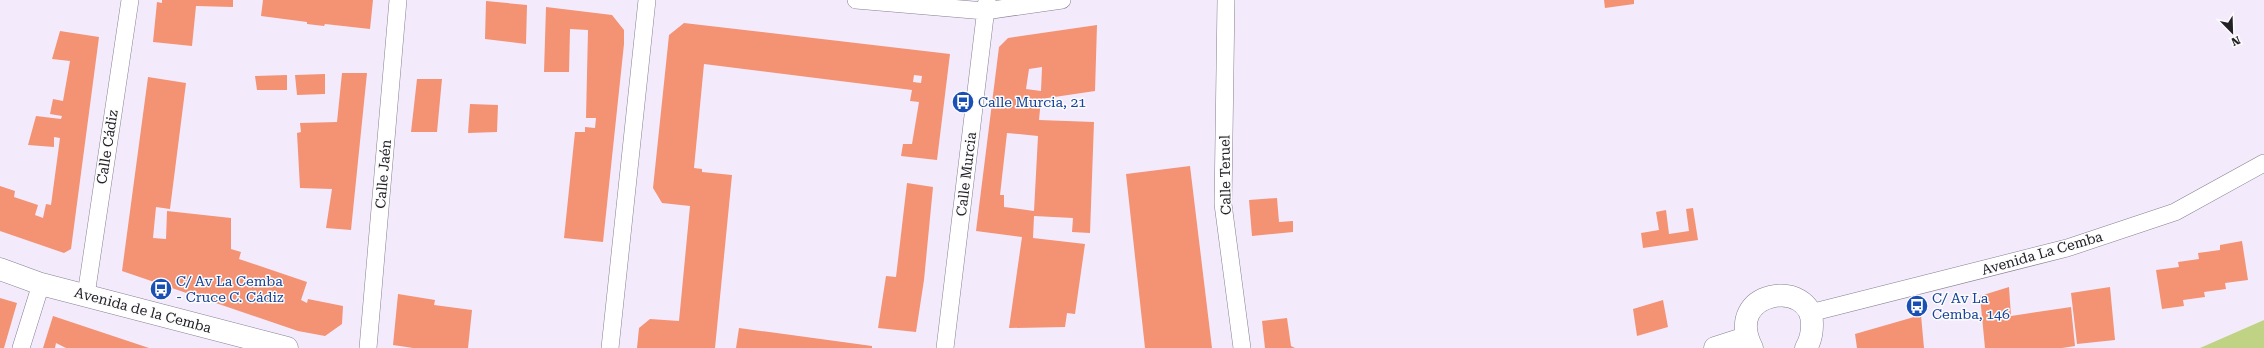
<svg xmlns="http://www.w3.org/2000/svg" width="2264" height="348" viewBox="0 0 2264 348" font-family="'Roboto Serif',serif">
  <style>
    .green { fill: #c0d284 }
    .building { fill: #f49274; fill-rule: evenodd }
    .lines { fill: none; stroke-linecap: round; stroke-linejoin: round }
    .street-casing { stroke: #877f91; stroke-width: 18 }
    .secondary-casing { stroke: #877f91; stroke-width: 23 }
    .street { stroke: #fff; stroke-width: 17 }
    .secondary { stroke: #fff; stroke-width: 22 }
    .labels { text-anchor: middle; stroke-width: 3; stroke-linejoin: round; paint-order: stroke }
    .transit-label { font-size: 14px; fill: #164399; stroke: #fcfcfc; text-anchor: start }
    .street-label { font-size: 14px; fill: #232027; stroke: #fcfcfc }
  </style>
  <rect width="100%" height="100%" fill="#f3ebfc"/>
  <path class="green" d="M 2264,320 L 2264,348 L 2200,348 Z"/>
  <path class="building" d="M 162,0 L 233,0 L 233,7 L 196,6 L 192,46 L 153,42 L 157,2 L 162,3 Z
    M 263,0 L 373,0 L 370,29 L 325,24 L 324,26 L 307,24 L 307,22 L 261,16 Z
    M 1604,0 L 1634,0 L 1634,4 L 1605,8 Z
    M 486,1 L 527,5 L 526,44 L 485,39 Z
    M 546,7 L 612,15 L 624,30 L 624,44 L 603,242 L 564,238 L 575,132 L 585,132 L 585,127 L 595,128 L 596,118 L 586,118 L 588,30 L 570,29 L 569,72 L 544,72 Z
    M 684,23 L 950,54 L 937,160 L 901,156 L 903,144 L 912,144 L 919,102 L 910,101 L 912,90 L 704,64 L 694,168 L 702,169 L 702,172 L 732,175 L 715,348 L 637,348 L 639,328 L 650,319 L 679,321 L 690,206 L 662,203 L 653,188 L 669,35 ZM 914,75 L 922,76 L 921,83 L 913,82 Z
    M 1097,25 L 1095,91 L 1041,99 L 1039,120 L 1094,122 L 1090,233 L 1072,232 L 1073,218 L 1034,216 L 1033,238 L 1085,244 L 1075,314 L 1067,313 L 1065,327 L 1009,328 L 1022,237 L 976,231 L 999,47 L 1008,38 ZM 1042,67 L 1041,91 L 1026,89 L 1029,69 ZM 1007,133 L 1038,136 L 1034,211 L 1004,207 L 1004,195 L 1000,195 Z
    M 60,31 L 99,37 L 71,249 L 64,253 L 0,231 L 0,186 L 15,191 L 14,197 L 38,205 L 35,215 L 43,218 L 46,204 L 51,205 L 60,138 L 54,137 L 54,147 L 28,145 L 36,116 L 61,119 L 62,116 L 50,114 L 53,99 L 63,101 L 70,61 L 52,59 Z
    M 342,73 L 367,73 L 351,230 L 326,228 L 332,189 L 300,188 L 297,133 L 301,132 L 300,123 L 337,122 Z
    M 325,74 L 325,94 L 297,95 L 295,75 Z
    M 287,75 L 287,90 L 257,90 L 255,76 Z
    M 148,77 L 186,83 L 170,209 L 156,207 L 153,238 L 166,239 L 167,211 L 231,218 L 231,249 L 241,252 L 239,259 L 307,282 L 301,300 L 307,303 L 308,299 L 343,306 L 342,324 L 325,336 L 298,331 L 122,271 Z
    M 417,79 L 442,79 L 437,132 L 411,132 Z
    M 470,104 L 498,105 L 497,132 L 468,133 Z
    M 1190,166 L 1212,348 L 1145,348 L 1126,174 Z
    M 907,183 L 933,187 L 924,280 L 916,332 L 878,328 L 886,276 L 896,277 Z
    M 1277,198 L 1279,222 L 1293,221 L 1293,232 L 1252,236 L 1249,200 Z
    M 1693,208 L 1698,240 L 1643,248 L 1641,233 L 1659,230 L 1656,212 L 1666,210 L 1669,234 L 1689,231 L 1686,209 Z
    M 2242,241 L 2248,280 L 2225,283 L 2226,289 L 2204,292 L 2205,297 L 2183,300 L 2184,306 L 2162,309 L 2156,270 L 2179,267 L 2178,262 L 2199,259 L 2198,253 L 2220,250 L 2220,245 Z
    M 2009,287 L 2011,316 L 2071,307 L 2075,346 L 2062,348 L 1985,348 L 1980,296 Z
    M 2110,287 L 2115,340 L 2077,344 L 2071,293 Z
    M 398,294 L 435,300 L 434,305 L 472,310 L 468,348 L 413,348 L 393,345 Z
    M 0,298 L 17,303 L 4,348 L 0,348 Z
    M 1663,300 L 1668,327 L 1637,336 L 1633,309 Z
    M 1921,315 L 1924,348 L 1857,348 L 1855,334 Z
    M 53,316 L 149,348 L 66,348 L 56,343 L 55,348 L 43,348 Z
    M 1287,318 L 1291,346 L 1295,348 L 1265,348 L 1262,321 Z
    M 739,328 L 872,346 L 872,348 L 736,348 Z"/>
  <g class="lines">
    <g class="street-casing">
      <path id="street" d="M 856,0 L 985,11 L 1062,0
        M 1226,0 L 1223,204 L 1242,348
        M 86,295 L 130,0
        M 1810,313 L 2067,248 L 2175,212 L 2264,163
        M 21,348 L 41,284
        M 368,348 L 398,0
        M 610,348 L 647,0
        M 945,348 L 987,0"/>
    </g>
    <g class="secondary-casing">
      <path id="secondary" d="M 0,269 L 41,284 L 287,348
        M 1715,348 L 1746,338
        M 1752,348 C 1722,290 1813,277 1812,325 C 1812,334 1811,340 1806,348"/>
    </g>
    <use href="#street" class="street"/>
    <use href="#secondary" class="secondary"/>
  </g>
  <defs>
    <g id="bus-disc" transform="scale(1.15)"><circle r="9.5" fill="#1a4fb4" stroke="#fcfcfc"/><path d="M-5-6H5V4H4V6H2V4H-2V6H-4V4H-5ZM-3.5-4V0h7V-4ZM-3.5 1.2v1.5H-2V1.2ZM2 1.2v1.5H3.5V1.2Z" fill="#fff"/></g>
  </defs>
  <g fill-rule="evenodd">
    <use href="#bus-disc" x="963" y="102"/>
    <use href="#bus-disc" x="161" y="289"/>
    <use href="#bus-disc" x="1917" y="306"/>
  </g>
  <g class="labels">
    <g class="transit-label">
      <text x="978" y="107">Calle Murcia, 21</text>
      <text x="176" y="286">C/ Av La Cemba<tspan x="176" dy="16">- Cruce C. Cádiz</tspan></text>
      <text x="1932" y="303">C/ Av La<tspan x="1932" dy="16">Cemba, 146</tspan></text>
    </g>
    <g class="street-label">
      <text transform="translate(107 147) rotate(-81)" y="5">Calle Cádiz</text>
      <text transform="translate(383 174) rotate(-85)" y="5">Calle Jaén</text>
      <text transform="translate(966 174) rotate(-83)" y="5">Calle Murcia</text>
      <text transform="translate(1225 175) rotate(-91)" y="5">Calle Teruel</text>
      <text transform="translate(2042 253) rotate(-16)" y="5">Avenida La Cemba</text>
      <text transform="translate(143 310) rotate(15)" y="5">Avenida de la Cemba</text>
    </g>
  </g>
  <g transform="translate(2232 32) rotate(157)" stroke="#fcfcfc" stroke-width="3" paint-order="stroke">
  <path d="M0-3L7 15L0 10L-7 15Z" fill="#232027"/>
  <text y="-6" font-size="11" font-weight="bold" text-anchor="middle" fill="#232027">N</text>
  </g>
</svg>
